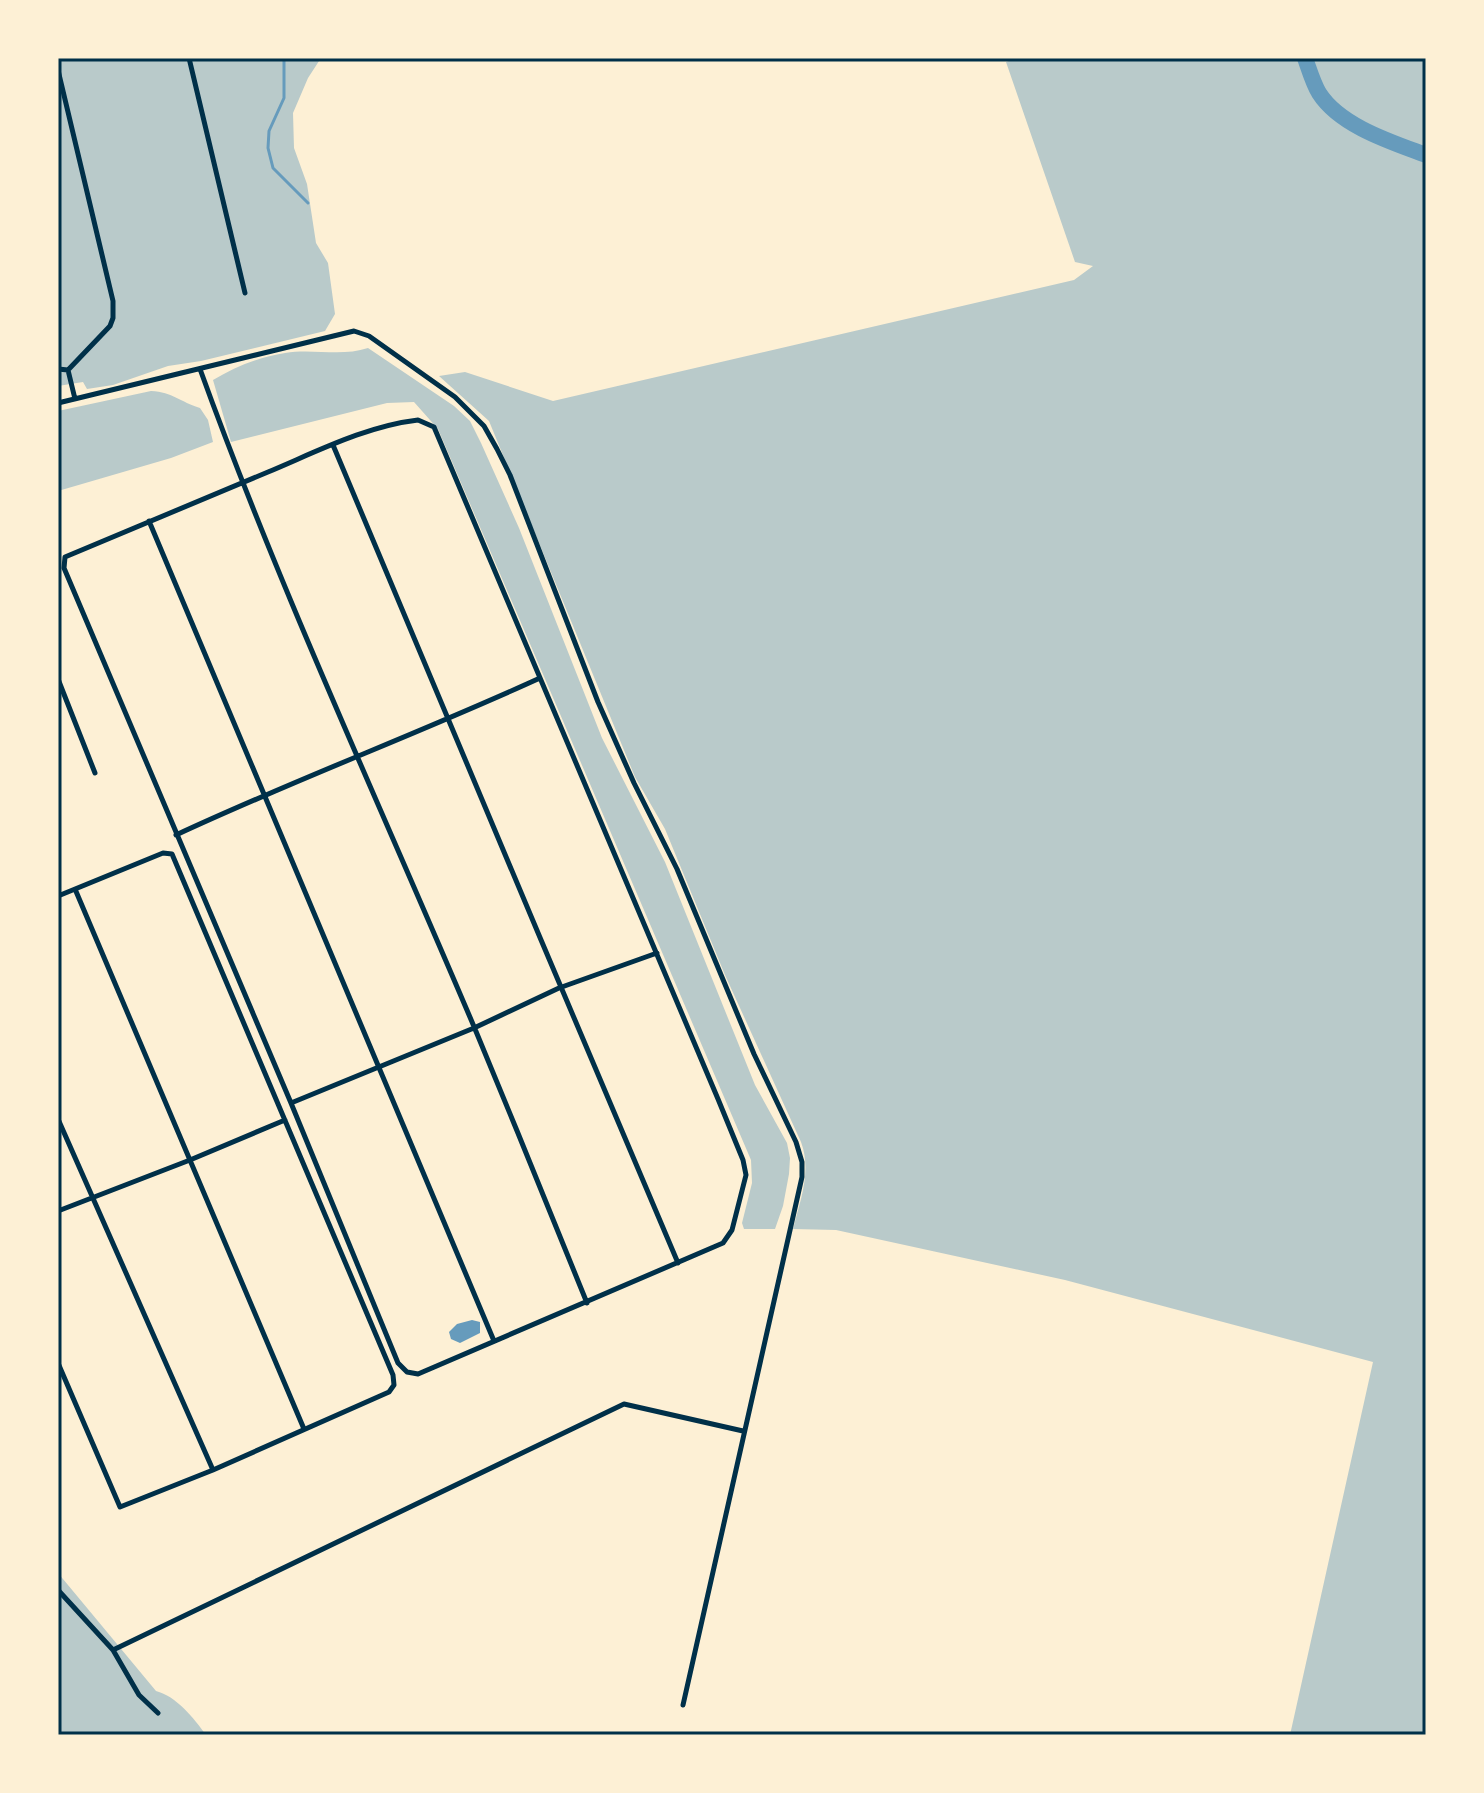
<svg xmlns="http://www.w3.org/2000/svg" width="1484" height="1793" viewBox="0 0 1484 1793" font-family="Rubik,sans-serif">
  <style>
    .green { fill: #b9caca }
    .water { fill: #669bbc }
    .lines { fill: none; stroke-linecap: round; stroke-linejoin: round }
    .stream { stroke: #669bbc; stroke-width: 3 }
    .river { stroke: #669bbc; stroke-width: 16 }
    .minor { stroke: #003049; stroke-width: 5 }
    .neatline { fill: none; stroke: #003049; stroke-width: 3 }
  </style>
  <rect width="100%" height="100%" fill="#fdf0d5"/>
  <path class="green" d="M 58,58 L 321,58 L 308,78 L 293,113 L 294,148 L 307,184 L 316,243 L 328,263 L 335,314 L 325,331 L 201,361 L 168,366 L 113,385 L 87,389 L 83,382 L 58,386 Z
    M 1017,58 L 1426,58 L 1426,1735 L 1290,1735 L 1373,1362 L 1065,1280 L 836,1230 L 793,1229 C 800,1201 812,1171 801,1142 L 725,975 L 665,829 L 635,777 L 489,421 L 439,376 L 465,372 L 553,401 L 1074,280 L 1093,266 L 1075,262 L 1006,62 Z
    M 368,348 L 454,406 L 470,421 L 481,443 L 519,528 L 602,738 L 665,862 L 755,1085 L 787,1143 L 790,1158 L 789,1174 L 783,1206 L 775,1229 L 744,1229 L 742,1223 L 752,1183 L 751,1160 L 438,429 L 414,402 L 387,403 L 231,442 L 213,380 C 235,367 259,357 285,353 C 312,348 341,357 368,348 Z
    M 151,391 C 173,392 180,402 200,408 L 208,420 L 213,442 L 171,458 L 58,491 L 58,411 Z
    M 58,1573 L 156,1691 C 176,1696 194,1718 206,1735 L 58,1735 Z"/>
  <path class="water" d="M 472,1320 L 480,1322 L 480,1333 L 460,1343 L 451,1339 L 449,1332 L 457,1324 Z"/>
  <g class="lines">
    <path class="stream" d="M 284,58 L 284,98 L 269,131 L 268,148 L 273,168 L 308,203"/>
    <path class="river" d="M 1305,58 C 1309,69 1313,83 1319,93 C 1340,126 1391,142 1426,155"/>
    <path class="minor" d="M 189,58 L 245,293
      M 58,70 L 113,301 L 113,318 L 110,326 L 68,370
      M 58,369 L 68,370 L 75,399
      M 200,369 C 281,593 382,809 475,1029 C 513,1120 550,1212 587,1303
      M 58,403 L 354,331 L 369,336 L 455,397 L 484,426 L 497,449 L 510,475 L 598,702 L 634,783 L 677,869 L 754,1054 L 796,1142 L 802,1162 L 802,1177 L 683,1705
      M 418,420 L 434,427 L 718,1099 L 743,1160 L 746,1175 L 732,1230 L 723,1243 L 418,1374 L 407,1372 L 398,1363 L 291,1103 L 64,568 L 65,557 C 132,529 200,501 268,472 C 316,452 366,426 418,420 Z
      M 333,445 C 449,718 561,991 678,1263
      M 149,521 L 494,1341
      M 58,679 L 95,773
      M 176,835 C 296,779 420,733 540,678
      M 75,889 L 304,1429
      M 58,896 L 163,853 L 172,854 L 393,1375 L 394,1385 L 389,1392 L 213,1470 L 120,1507 L 58,1363
      M 291,1103 L 474,1028 L 559,988 L 657,953
      M 58,1119 L 213,1470
      M 58,1211 L 190,1160 L 285,1120
      M 58,1590 L 113,1650 L 139,1695 L 158,1713
      M 113,1650 L 624,1404 L 743,1431"/>
  </g>
  <rect width="1484" height="1793" fill="none" stroke="#fdf0d5" stroke-width="120"/>
  <rect x="60" y="60" width="1364" height="1673" class="neatline"/>
</svg>
